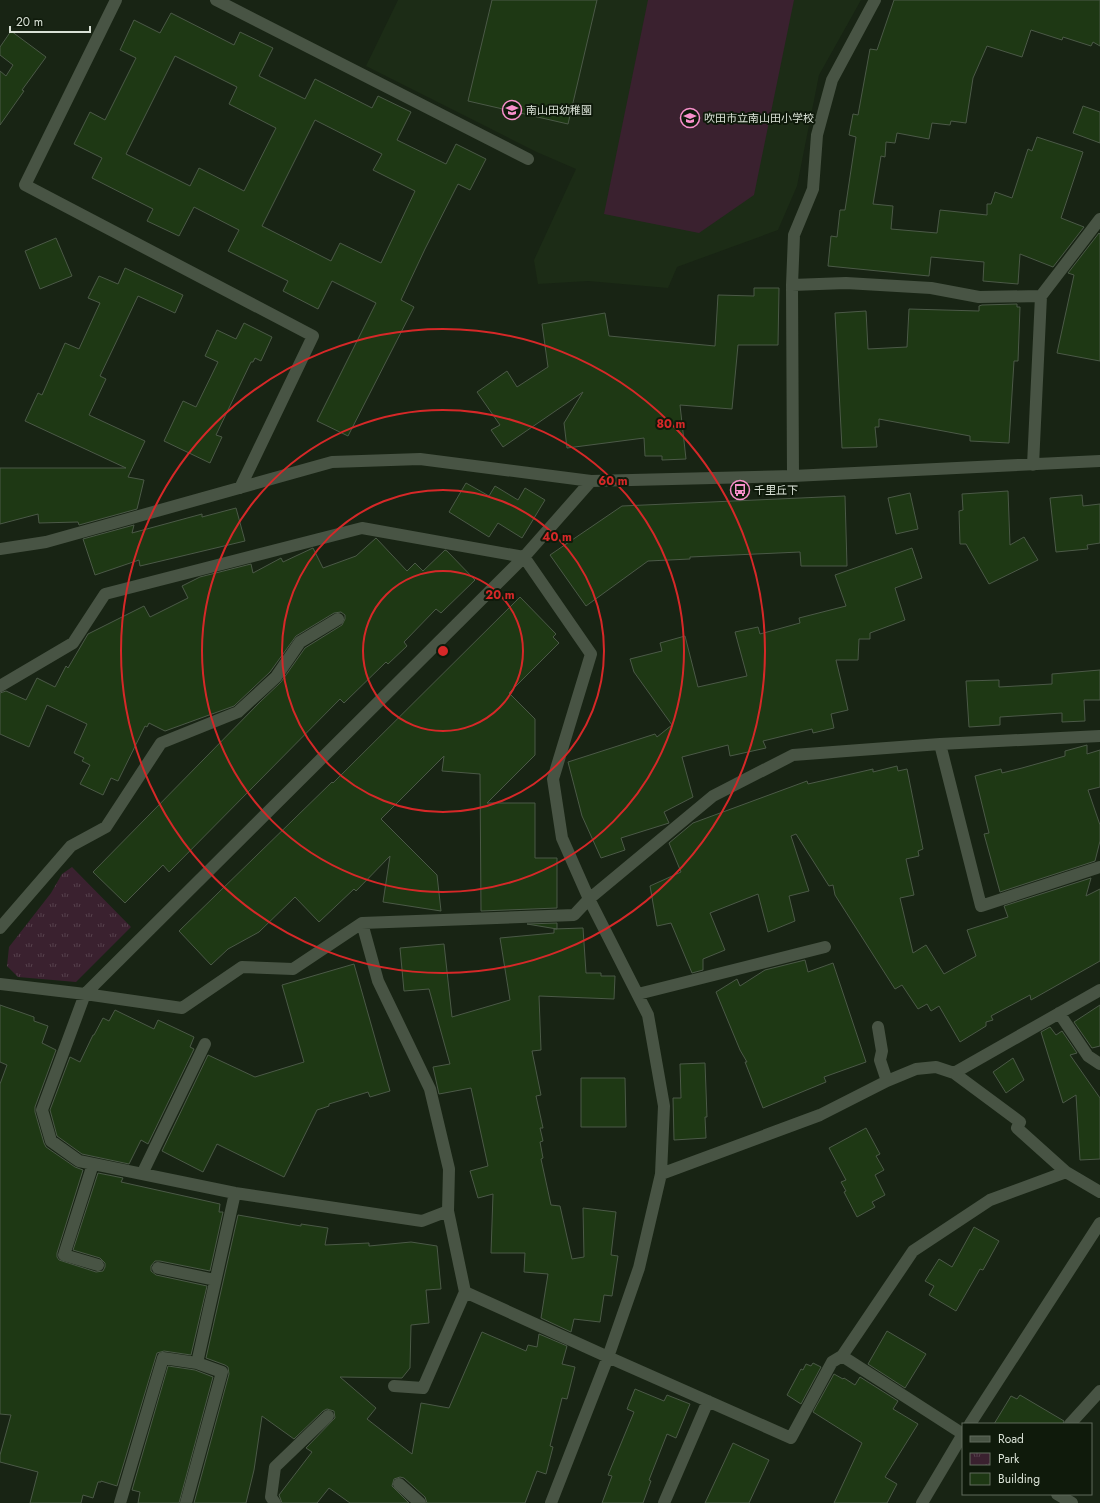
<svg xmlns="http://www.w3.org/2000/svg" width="1100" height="1503" viewBox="0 0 1100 1503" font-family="Jost,'Noto Sans JP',sans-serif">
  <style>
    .built { fill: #1c2c16 }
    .park { fill: url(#park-tufts) }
    .pitch { fill: #3a212f }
    .building { fill: #1e3814; stroke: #4b5947; fill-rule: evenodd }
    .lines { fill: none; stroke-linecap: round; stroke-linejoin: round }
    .minor { stroke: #485444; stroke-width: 12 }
    .ring { fill: none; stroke: #d62828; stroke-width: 2 }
    .labels { text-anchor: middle; stroke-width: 4; stroke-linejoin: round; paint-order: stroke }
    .poi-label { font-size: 11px; fill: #d9e1d6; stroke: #0f1a0b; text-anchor: start }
    .centre { fill: #d62828; stroke: #0f1a0b; stroke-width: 2 }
    .ring-label { font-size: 12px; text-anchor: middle; font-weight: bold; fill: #d62828; stroke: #0f1a0b; stroke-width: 4; stroke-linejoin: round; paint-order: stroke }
  </style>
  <defs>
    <pattern id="park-tufts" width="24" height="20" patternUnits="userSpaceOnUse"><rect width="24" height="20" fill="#3a212f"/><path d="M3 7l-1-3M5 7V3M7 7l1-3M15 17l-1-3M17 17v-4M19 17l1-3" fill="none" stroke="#56414c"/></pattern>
  </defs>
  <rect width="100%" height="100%" fill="#182414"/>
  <path class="built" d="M 398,0 L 861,0 L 819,75 L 797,186 L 778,230 L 677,267 L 668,288 L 588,281 L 538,284 L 534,260 L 576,169 L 539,153 L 366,66 Z"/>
  <path class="park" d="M 72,867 L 131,927 L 76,982 L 18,977 L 7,966 L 9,947 L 51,893 L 62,874 Z"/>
  <path class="pitch" d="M 648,0 L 794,0 L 754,195 L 699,233 L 604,214 Z"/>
  <path class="building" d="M 492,0 L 597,0 L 568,124 L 468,101 Z
    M 894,0 L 1100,0 L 1100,46 L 1093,42 L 1091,46 L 1063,37 L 1062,40 L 1031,30 L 1022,57 L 987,46 L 973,78 L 966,123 L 951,121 L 950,125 L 932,123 L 929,139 L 897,133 L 895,143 L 886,142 L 885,157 L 881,156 L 873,204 L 893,206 L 891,229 L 937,233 L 940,210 L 987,215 L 987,204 L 991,204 L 995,192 L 1012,198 L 1028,149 L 1032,151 L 1037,137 L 1083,152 L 1061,218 L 1084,227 L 1053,267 L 1020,254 L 1018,284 L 983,281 L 984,262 L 931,257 L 929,276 L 828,266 L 831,236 L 837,237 L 840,210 L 845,210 L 856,137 L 849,135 L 853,114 L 858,115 L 870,49 L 877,50 Z
    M 171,13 L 234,45 L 240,32 L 273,48 L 259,76 L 305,99 L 315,79 L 372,108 L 378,96 L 411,112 L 397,140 L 446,164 L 456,144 L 486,159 L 470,190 L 458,184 L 425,249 L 401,300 L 414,307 L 348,436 L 317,421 L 376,303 L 332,281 L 318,309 L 283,291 L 288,281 L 228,251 L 239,230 L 194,207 L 179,236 L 147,221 L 153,209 L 92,178 L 102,158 L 74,144 L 90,112 L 105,120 L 136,58 L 120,50 L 134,20 L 160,33 ZM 175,56 L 237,87 L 229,104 L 276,128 L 244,191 L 199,168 L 190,186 L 126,154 ZM 315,120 L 382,154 L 373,170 L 415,191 L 381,263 L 340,243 L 331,261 L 262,226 Z
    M 11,31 L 46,57 L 22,90 L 24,91 L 0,125 L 0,71 L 6,76 L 13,65 L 0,55 L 0,47 Z
    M 1083,106 L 1100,112 L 1100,143 L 1073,133 Z
    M 1099,233 L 1100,234 L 1100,361 L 1057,353 L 1074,275 L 1068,273 Z
    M 56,238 L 72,276 L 40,289 L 25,251 Z
    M 125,268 L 183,295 L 175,313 L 138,296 L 100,376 L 106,379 L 89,415 L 145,441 L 128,477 L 144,480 L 137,509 L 79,525 L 78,522 L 39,523 L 38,514 L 0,524 L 0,468 L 126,468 L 25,421 L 38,393 L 42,395 L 65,343 L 79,349 L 100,303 L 88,298 L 99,276 L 118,284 Z
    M 754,288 L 779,288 L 778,345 L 738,345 L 732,409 L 680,405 L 686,459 L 662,460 L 662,456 L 645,456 L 644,438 L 567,448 L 564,423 L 583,392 L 503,447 L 491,430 L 500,425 L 477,392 L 507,371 L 517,387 L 548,367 L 542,324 L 605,313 L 609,336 L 715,346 L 718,295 L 754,296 Z
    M 1017,304 L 1017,307 L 1020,307 L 1018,361 L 1014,361 L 1009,443 L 970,441 L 970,436 L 879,419 L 879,427 L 875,427 L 877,447 L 842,448 L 835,313 L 866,311 L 868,349 L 907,347 L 909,309 L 979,311 L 979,306 L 982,305 Z
    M 244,323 L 272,337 L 261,361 L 255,358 L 253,362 L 251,362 L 216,435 L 222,437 L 210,463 L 164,441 L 183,401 L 196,407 L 218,362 L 205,356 L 217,330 L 236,339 Z
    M 466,483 L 489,496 L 495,486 L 518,500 L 525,488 L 545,500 L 522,538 L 498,523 L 489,537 L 449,512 Z
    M 1008,491 L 1010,545 L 1024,537 L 1038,560 L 989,584 L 966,544 L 960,544 L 959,511 L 963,510 L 962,494 Z
    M 910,493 L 918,529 L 896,534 L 888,498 Z
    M 1082,495 L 1083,506 L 1100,504 L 1100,543 L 1087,545 L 1088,549 L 1056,552 L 1050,498 Z
    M 845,496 L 847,566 L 801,566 L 800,552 L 690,557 L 690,559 L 648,561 L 586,606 L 550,555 L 622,506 Z
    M 236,508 L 245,541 L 140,566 L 139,560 L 95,575 L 83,539 L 134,525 L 132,533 L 202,514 L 202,517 Z
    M 376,538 L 407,571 L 415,563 L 423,571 L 445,550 L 447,551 L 475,580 L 441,613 L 436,609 L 404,642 L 407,646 L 388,664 L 386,662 L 344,703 L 340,699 L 169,872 L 163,865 L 125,903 L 93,872 L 260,702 L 281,682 L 305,648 L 342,625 L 345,619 L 345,615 L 341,612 L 334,613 L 296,636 L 270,672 L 234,706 L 165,731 L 149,723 L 147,727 L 145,726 L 118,781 L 111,778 L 103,795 L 80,784 L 90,765 L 82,761 L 84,758 L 74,753 L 87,724 L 47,705 L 29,747 L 0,734 L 0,693 L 6,691 L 26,700 L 37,678 L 55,687 L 66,666 L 68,668 L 88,634 L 144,606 L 150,617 L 188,598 L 182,586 L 200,577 L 251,564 L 253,573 L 281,558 L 283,562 L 313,548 L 323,568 L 356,556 Z
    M 912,548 L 922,578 L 895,588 L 905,620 L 870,633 L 870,639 L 859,639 L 858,660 L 836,660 L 848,710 L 831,714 L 834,728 L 813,733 L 812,729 L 763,741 L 766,748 L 730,756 L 728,745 L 682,757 L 693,797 L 664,812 L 669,823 L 621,838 L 625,850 L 601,858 L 582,816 L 568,762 L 655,734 L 657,737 L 672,725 L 634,672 L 630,659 L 662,651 L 660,643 L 685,636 L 698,687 L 747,676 L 735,632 L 758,627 L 760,634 L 800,623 L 799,618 L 846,606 L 835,575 Z
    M 520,597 L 556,634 L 553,637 L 559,643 L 509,693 L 535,719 L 535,755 L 487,803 L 535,803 L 535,858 L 557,858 L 557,908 L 481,911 L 480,774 L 442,771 L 444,756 L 381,819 L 437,875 L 441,911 L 383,902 L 390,856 L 356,891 L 354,889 L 319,922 L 295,897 L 259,932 L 228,949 L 211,965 L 179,931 L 332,782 L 333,783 Z
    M 1100,670 L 1100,700 L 1084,700 L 1085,721 L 1062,722 L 1062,713 L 1000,717 L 1000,725 L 969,727 L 966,681 L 999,680 L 999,687 L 1052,684 L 1052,674 Z
    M 1087,745 L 1087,754 L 1100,750 L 1100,787 L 1088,790 L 1100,825 L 1100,841 L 1095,861 L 1000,892 L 984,834 L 989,833 L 975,776 L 1001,769 L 1002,773 L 1022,768 L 1065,756 L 1065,751 Z
    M 897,766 L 898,771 L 907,769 L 923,849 L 918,851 L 919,856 L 906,859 L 914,895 L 900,898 L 913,953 L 926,945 L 944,974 L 976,956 L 967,930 L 1008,917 L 1004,906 L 1091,878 L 1086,896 L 1100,889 L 1100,961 L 1031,1000 L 1030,995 L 991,1016 L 993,1020 L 986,1022 L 986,1026 L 960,1042 L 939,1006 L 931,1011 L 927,1004 L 918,1009 L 902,985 L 895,989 L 835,895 L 833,885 L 829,886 L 796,834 L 791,836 L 809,891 L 789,896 L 795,921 L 768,932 L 758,894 L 710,913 L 725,950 L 703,959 L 703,970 L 692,973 L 671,923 L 657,926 L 650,886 L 681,872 L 669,843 L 693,823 L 807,781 L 808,784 L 873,769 L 873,772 Z
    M 557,923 L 557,929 L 527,924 Z
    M 583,928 L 586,973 L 601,973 L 601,976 L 615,976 L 614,999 L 539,996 L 541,1050 L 532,1051 L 541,1095 L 536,1096 L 543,1128 L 540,1128 L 543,1141 L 540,1142 L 543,1158 L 541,1159 L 551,1205 L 560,1206 L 572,1259 L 584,1257 L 583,1208 L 616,1212 L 611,1255 L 618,1256 L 612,1296 L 604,1295 L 600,1322 L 574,1319 L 571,1332 L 541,1318 L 548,1274 L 524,1272 L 525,1253 L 491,1253 L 493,1194 L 478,1198 L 470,1171 L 488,1166 L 471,1088 L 439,1094 L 433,1067 L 450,1064 L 429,989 L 404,991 L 400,948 L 444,944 L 452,1017 L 510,1000 L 500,938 L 554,933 L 554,929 Z
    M 805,960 L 808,972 L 833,963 L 866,1062 L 824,1077 L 826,1082 L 763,1108 L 745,1062 L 747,1062 L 740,1050 L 716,992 L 737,979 L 740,986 L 765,970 Z
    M 354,964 L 390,1091 L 370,1097 L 368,1092 L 329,1104 L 329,1106 L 317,1110 L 284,1177 L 217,1144 L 203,1172 L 162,1151 L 208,1055 L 255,1077 L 304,1062 L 282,985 Z
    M 0,1005 L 34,1017 L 34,1021 L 48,1026 L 42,1043 L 56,1050 L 35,1107 L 35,1112 L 44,1143 L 46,1147 L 75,1167 L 83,1170 L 57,1253 L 57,1257 L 59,1260 L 96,1272 L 103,1271 L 105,1267 L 105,1263 L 100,1258 L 73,1250 L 98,1173 L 123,1178 L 121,1182 L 220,1204 L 219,1212 L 223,1212 L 210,1271 L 160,1261 L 155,1261 L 151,1266 L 151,1271 L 156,1275 L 207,1286 L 191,1355 L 164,1351 L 157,1353 L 117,1486 L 101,1481 L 101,1482 L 98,1482 L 93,1498 L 83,1495 L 81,1503 L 30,1503 L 38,1472 L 0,1462 L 0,1455 L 11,1415 L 0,1414 L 0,1084 L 7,1065 L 0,1062 Z
    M 1100,1005 L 1100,1046 L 1092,1048 L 1074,1022 Z
    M 115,1010 L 154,1029 L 158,1020 L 194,1037 L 190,1047 L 194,1049 L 148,1144 L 141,1140 L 129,1164 L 82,1154 L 57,1136 L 50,1110 L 70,1057 L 80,1062 L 93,1035 L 94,1035 L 103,1018 L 109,1021 Z
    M 1050,1027 L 1056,1035 L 1062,1031 L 1077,1053 L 1070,1055 L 1100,1098 L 1100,1159 L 1080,1160 L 1076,1095 L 1063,1103 L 1041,1032 Z
    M 1013,1058 L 1024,1080 L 1006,1093 L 993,1072 Z
    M 705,1063 L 707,1117 L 705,1117 L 706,1138 L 674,1140 L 673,1098 L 681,1098 L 680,1064 Z
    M 581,1078 L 625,1078 L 626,1127 L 581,1127 Z
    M 866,1128 L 880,1154 L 876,1156 L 884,1170 L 875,1175 L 885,1195 L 872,1202 L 875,1207 L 857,1217 L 844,1192 L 846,1191 L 841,1182 L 846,1180 L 829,1148 Z
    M 238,1215 L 301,1226 L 301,1224 L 328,1228 L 325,1245 L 369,1243 L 369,1246 L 411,1242 L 437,1246 L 441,1289 L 426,1290 L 429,1323 L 411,1325 L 410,1368 L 402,1378 L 340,1377 L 376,1408 L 367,1419 L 412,1454 L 421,1403 L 449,1408 L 482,1332 L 526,1351 L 528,1345 L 537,1347 L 539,1334 L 567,1346 L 562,1364 L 575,1367 L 567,1399 L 562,1398 L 550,1446 L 553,1447 L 546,1474 L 537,1471 L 525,1503 L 427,1503 L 425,1497 L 404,1478 L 400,1477 L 394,1479 L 392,1486 L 409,1503 L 350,1503 L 329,1488 L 317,1503 L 282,1503 L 279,1495 L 312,1452 L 306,1448 L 335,1418 L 334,1411 L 327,1409 L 323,1411 L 294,1439 L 262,1416 L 254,1470 L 246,1503 L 194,1503 L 229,1374 L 228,1367 L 225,1365 L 206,1358 Z
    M 974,1227 L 999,1241 L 983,1270 L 980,1269 L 956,1311 L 929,1295 L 934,1286 L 925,1281 L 939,1259 L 952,1267 Z
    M 887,1331 L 926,1354 L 905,1388 L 868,1364 Z
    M 813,1363 L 821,1367 L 801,1404 L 787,1395 L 801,1369 L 803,1370 L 806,1364 L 811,1366 Z
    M 168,1366 L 195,1370 L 213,1377 L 179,1503 L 138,1503 L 140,1492 L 132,1490 Z
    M 834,1374 L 843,1379 L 844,1378 L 855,1385 L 860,1377 L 898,1401 L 893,1409 L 918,1424 L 885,1477 L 897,1484 L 887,1503 L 834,1503 L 862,1443 L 813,1412 Z
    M 635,1389 L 664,1401 L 667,1395 L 690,1404 L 676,1438 L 667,1434 L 649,1480 L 651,1481 L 643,1503 L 602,1503 L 612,1476 L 608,1475 L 634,1412 L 627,1409 Z
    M 1020,1395 L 1064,1421 L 1063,1424 L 994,1424 L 1011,1396 L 1017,1399 Z
    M 733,1443 L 769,1460 L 749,1503 L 705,1503 Z"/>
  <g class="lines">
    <path class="minor" d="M 116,0 L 25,185 L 313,336 L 240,488
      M 216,0 L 528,159
      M 792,285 L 846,283 L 931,288 L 979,297 L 1041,296
      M 1033,465 L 1041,296 L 1100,219
      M 793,476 L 792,285 L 794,235 L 813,189 L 817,135 L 832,80 L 875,0
      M 0,549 L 46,542 L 332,462 L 420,459 L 591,481 L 793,476 L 1100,461
      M 0,686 L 73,643 L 105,594 L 362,528 L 524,557 L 591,654 L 553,779 L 562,838 L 589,899 L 648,1015 L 664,1106 L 661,1174 L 639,1268 L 608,1357 L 551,1503
      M 940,744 L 981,906 L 1100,867
      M 362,923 L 378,981 L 430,1089 L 449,1169 L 448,1211 L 465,1292 L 423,1388 L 394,1386
      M 0,928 L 71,846 L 106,827 L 161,743 L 238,712 L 276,677 L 300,642 L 338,619
      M 0,984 L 85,994 L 182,1008 L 242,967 L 293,969 L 362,923 L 574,915 L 589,899 L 713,796 L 793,755 L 940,744 L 1100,736
      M 638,994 L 825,947
      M 1059,1013 L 1088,1056 L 1100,1064
      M 878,1027 L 882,1051 L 880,1060 L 887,1081
      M 954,1073 L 1020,1122 L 1017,1128 L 1066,1172 L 1100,1192
      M 93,1164 L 64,1255 L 98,1265
      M 142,1174 L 205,1044
      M 661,1174 L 820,1115 L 887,1081 L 916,1069 L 936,1067 L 954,1073 L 1100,990
      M 448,1211 L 422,1221 L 235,1193 L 79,1161 L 51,1141 L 42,1110 L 85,994 L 524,557 L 591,481
      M 158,1268 L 215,1280
      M 465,1292 L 608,1357 L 791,1438 L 832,1362 L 842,1356 L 913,1251 L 990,1200 L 1066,1172
      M 842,1356 L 963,1434
      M 197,1363 L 235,1193
      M 970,1424 L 1100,1223
      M 1070,1424 L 1100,1391
      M 399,1484 L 420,1503
      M 1057,1494 L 1072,1503
      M 120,1503 L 163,1358 L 197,1363 L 222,1372 L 186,1503
      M 275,1503 L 271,1497 L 275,1467 L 328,1416
      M 664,1503 L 708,1401
      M 922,1503 L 963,1434"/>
  </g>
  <g class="ring">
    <circle cx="443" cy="651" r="80"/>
    <circle cx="443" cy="651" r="161"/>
    <circle cx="443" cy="651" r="241"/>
    <circle cx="443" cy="651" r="322"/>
  </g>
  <defs>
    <g id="school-ring" transform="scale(1)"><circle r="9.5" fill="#0f1a0b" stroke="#f890cb" stroke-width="1.5"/><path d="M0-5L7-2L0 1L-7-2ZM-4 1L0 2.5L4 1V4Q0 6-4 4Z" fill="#f890cb"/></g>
    <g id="bus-ring" transform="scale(1)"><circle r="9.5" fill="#0f1a0b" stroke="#f890cb" stroke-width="1.5"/><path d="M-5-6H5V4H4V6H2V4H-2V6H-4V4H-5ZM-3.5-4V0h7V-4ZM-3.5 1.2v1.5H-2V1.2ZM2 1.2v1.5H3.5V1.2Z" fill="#f890cb"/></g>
  </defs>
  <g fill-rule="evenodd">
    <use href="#school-ring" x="512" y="110"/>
    <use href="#school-ring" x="690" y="118"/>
    <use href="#bus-ring" x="740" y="490"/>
  </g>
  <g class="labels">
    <g class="poi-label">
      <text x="526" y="114">南山田幼稚園</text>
      <text x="704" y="122">吹田市立南山田小学校</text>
      <text x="754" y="494">千里丘下</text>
    </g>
  </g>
  <circle cx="443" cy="651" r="6" class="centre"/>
  <g class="ring-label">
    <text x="671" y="428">80 m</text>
    <text x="613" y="485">60 m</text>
    <text x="557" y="541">40 m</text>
    <text x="500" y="599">20 m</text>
  </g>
  <rect x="962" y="1423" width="130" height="72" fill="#0f1a0b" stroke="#606a5c"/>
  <rect x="970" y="1436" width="20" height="6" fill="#485444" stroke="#606a5c"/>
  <text x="998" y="1443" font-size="12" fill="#d9e1d6">Road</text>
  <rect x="970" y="1453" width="20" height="12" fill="url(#park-tufts)" stroke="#606a5c"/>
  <text x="998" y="1463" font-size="12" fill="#d9e1d6">Park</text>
  <rect x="970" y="1473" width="20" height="12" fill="#1e3814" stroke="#606a5c"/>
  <text x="998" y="1483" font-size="12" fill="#d9e1d6">Building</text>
  <path d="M10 26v6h80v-6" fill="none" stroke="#d9e1d6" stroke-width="2"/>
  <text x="16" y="26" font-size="12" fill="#d9e1d6" stroke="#0f1a0b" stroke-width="3" paint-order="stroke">20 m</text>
</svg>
